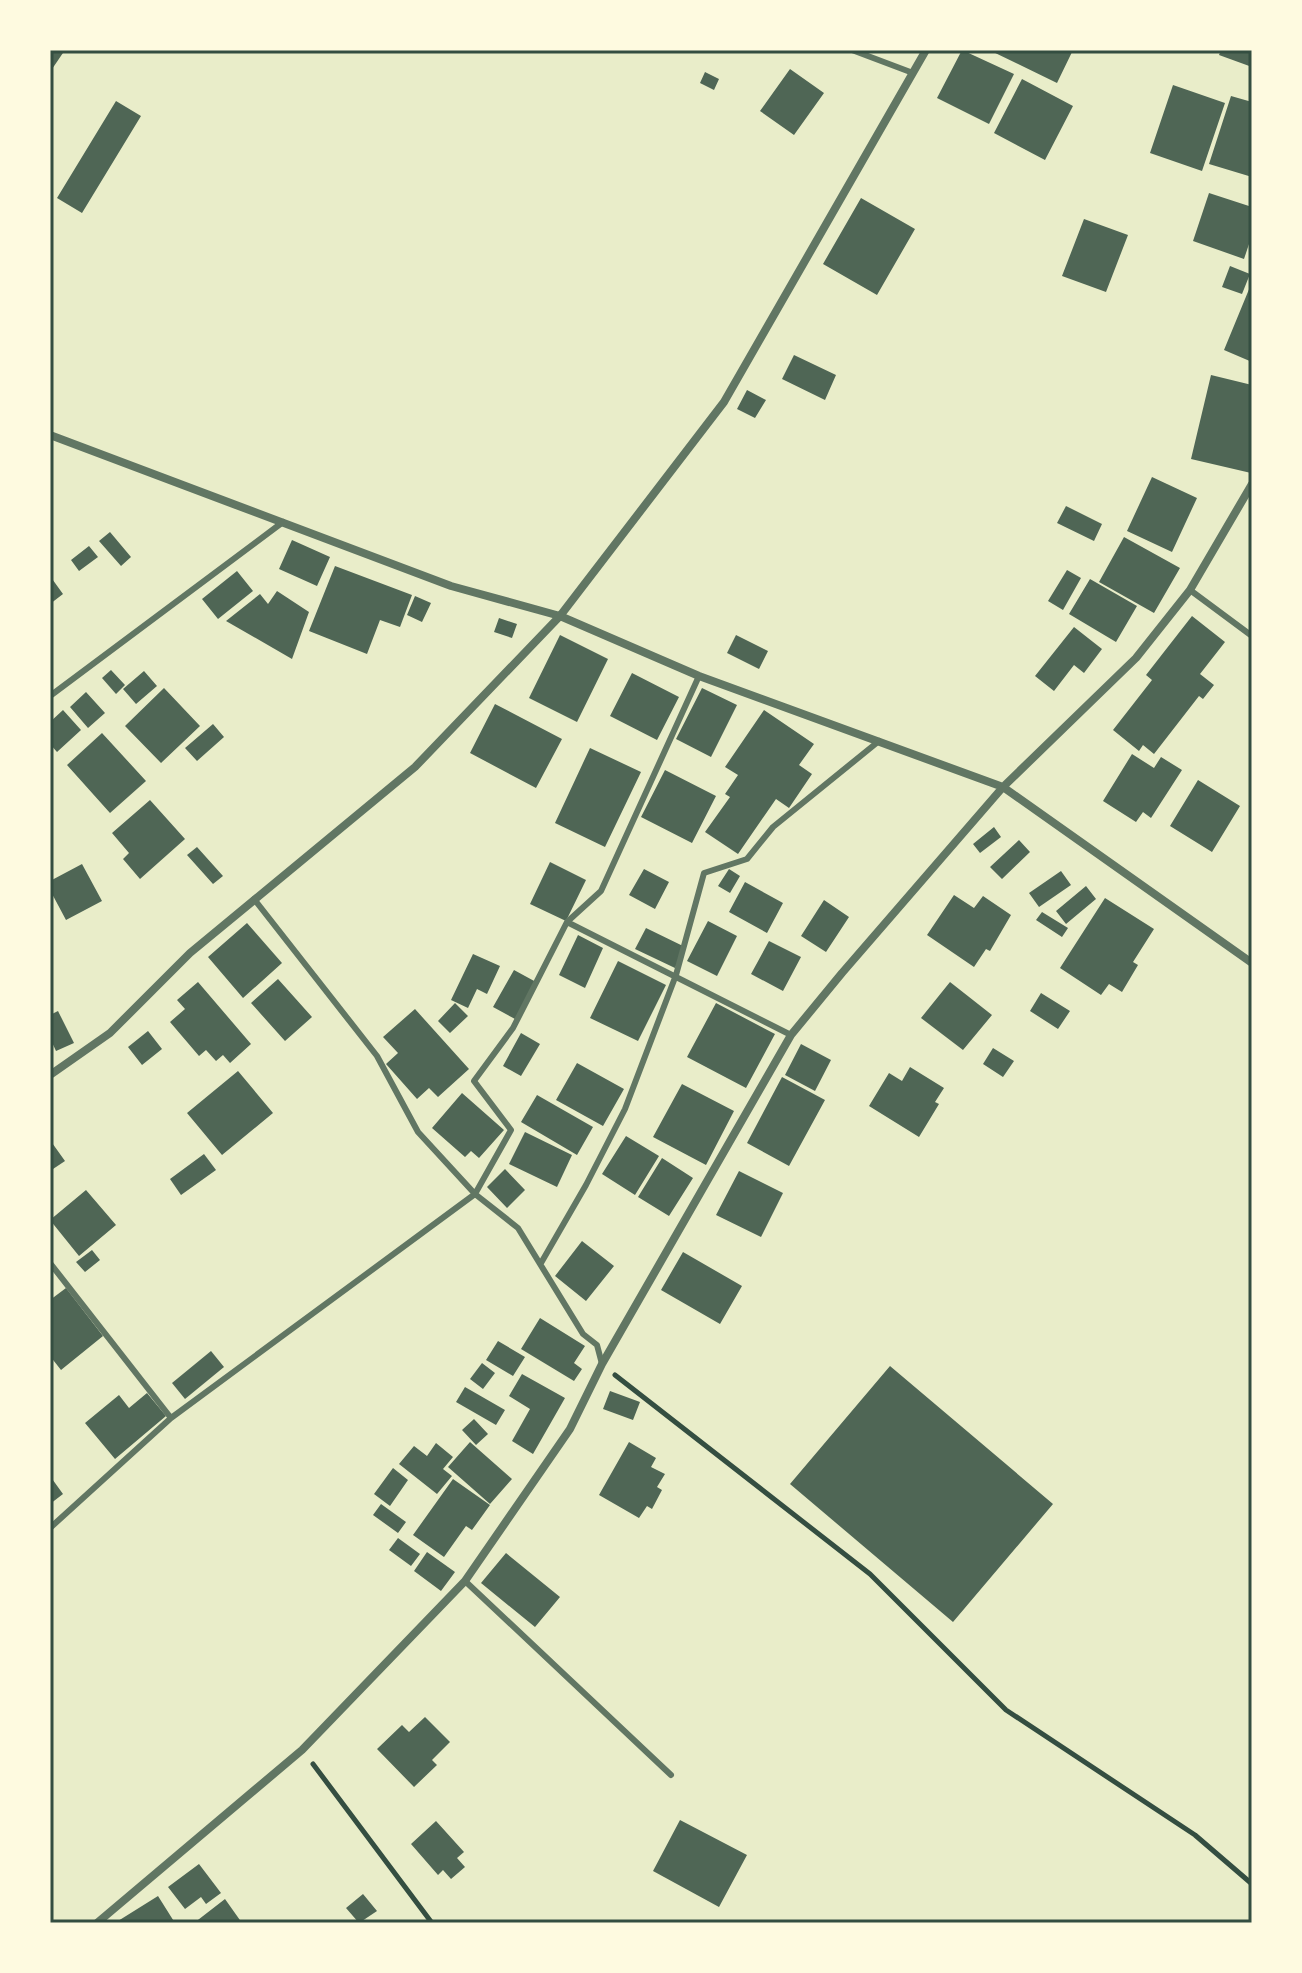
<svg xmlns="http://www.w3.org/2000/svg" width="1302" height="1973" viewBox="0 0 1302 1973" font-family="'Archivo Narrow',sans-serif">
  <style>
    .building { fill: #4f6655 }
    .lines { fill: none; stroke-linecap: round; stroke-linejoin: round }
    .path { stroke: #344e41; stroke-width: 5 }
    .service { stroke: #617663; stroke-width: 6 }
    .minor { stroke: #617663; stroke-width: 8 }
    .neatline { fill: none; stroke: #344e41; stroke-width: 3 }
  </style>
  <rect width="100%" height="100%" fill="#e9edc9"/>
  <path class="building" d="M 50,50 L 65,50 L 50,72 Z
    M 962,50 L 1014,74 L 989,124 L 937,98 Z
    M 989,50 L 1073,50 L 1057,83 Z
    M 1221,50 L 1252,50 L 1252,67 L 1219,55 Z
    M 790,69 L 824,93 L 794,135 L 760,111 Z
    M 705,72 L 719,79 L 714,90 L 700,83 Z
    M 1022,79 L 1073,106 L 1045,160 L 994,133 Z
    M 1173,85 L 1225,103 L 1202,171 L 1150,153 Z
    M 1231,96 L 1252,102 L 1252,177 L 1209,164 Z
    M 116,101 L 141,116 L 82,213 L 57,198 Z
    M 1209,193 L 1252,207 L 1252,235 L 1244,259 L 1193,241 Z
    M 861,198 L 915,229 L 877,295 L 823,264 Z
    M 1084,219 L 1128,235 L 1106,292 L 1062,276 Z
    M 1230,266 L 1250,274 L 1242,294 L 1222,287 Z
    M 1252,282 L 1252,362 L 1224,350 Z
    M 794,355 L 836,375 L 825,400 L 782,379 Z
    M 1211,375 L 1252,385 L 1251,473 L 1191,459 Z
    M 747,390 L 766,400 L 755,418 L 737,409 Z
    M 1152,477 L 1197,498 L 1172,552 L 1127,531 Z
    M 1066,506 L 1102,524 L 1094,541 L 1057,523 Z
    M 110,532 L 131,557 L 121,566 L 99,541 Z
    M 1124,537 L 1180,568 L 1154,613 L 1099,582 Z
    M 292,540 L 330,557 L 317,586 L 279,569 Z
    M 89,546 L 98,557 L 79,571 L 71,560 Z
    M 335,566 L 412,595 L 400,627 L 380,620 L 367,654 L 309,631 Z
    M 1067,570 L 1081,578 L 1063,610 L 1048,601 Z
    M 237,571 L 253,591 L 218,619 L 202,599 Z
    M 50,576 L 63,594 L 50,604 Z
    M 1090,579 L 1137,606 L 1116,642 L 1069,614 Z
    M 277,591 L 309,612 L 292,659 L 226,621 L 260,594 L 268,604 Z
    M 415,596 L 431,603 L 422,622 L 407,615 Z
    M 1192,616 L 1225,642 L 1200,674 L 1214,685 L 1203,699 L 1199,696 L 1154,754 L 1143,745 L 1139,751 L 1113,730 L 1152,680 L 1146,675 Z
    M 499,618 L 517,624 L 512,638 L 494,632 Z
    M 1074,627 L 1102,649 L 1084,673 L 1074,665 L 1054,691 L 1035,676 Z
    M 560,635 L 608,659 L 577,722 L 529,698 Z
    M 736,635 L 768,651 L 759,669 L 727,653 Z
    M 111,670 L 125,685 L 116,694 L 102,678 Z
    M 144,671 L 157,686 L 136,704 L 123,689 Z
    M 632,673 L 679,697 L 657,740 L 610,716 Z
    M 164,688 L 200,726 L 161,763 L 125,726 Z
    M 702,688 L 737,705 L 711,757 L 676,739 Z
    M 86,692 L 105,713 L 88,728 L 70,707 Z
    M 495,704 L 562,739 L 536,788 L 470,753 Z
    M 63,710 L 81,730 L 57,752 L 50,744 L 50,722 Z
    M 764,710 L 814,744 L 799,765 L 812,774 L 789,808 L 776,799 L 738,854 L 705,832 L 730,797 L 725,794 L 738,775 L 725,767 Z
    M 213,724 L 224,737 L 197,761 L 185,748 Z
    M 102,733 L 146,781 L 110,813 L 67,765 Z
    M 590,748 L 641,772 L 605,847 L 555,823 Z
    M 1132,754 L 1154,768 L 1161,757 L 1182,770 L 1151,818 L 1143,812 L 1136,822 L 1103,801 Z
    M 665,770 L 716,796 L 692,843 L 641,817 Z
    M 1198,780 L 1240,806 L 1212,852 L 1170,826 Z
    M 150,800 L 185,839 L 140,879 L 123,859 L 129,853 L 112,833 Z
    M 994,827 L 1001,837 L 980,853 L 973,844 Z
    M 1019,840 L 1030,852 L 1002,879 L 990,867 Z
    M 197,847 L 223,876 L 213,884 L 187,855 Z
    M 550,862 L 586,880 L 566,921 L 530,904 Z
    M 82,864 L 102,901 L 66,920 L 50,890 L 50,881 Z
    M 644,869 L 669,882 L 655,909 L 629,895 Z
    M 729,869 L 740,876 L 730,893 L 718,886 Z
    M 1061,871 L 1071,885 L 1039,907 L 1029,893 Z
    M 745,882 L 783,903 L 767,933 L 729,912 Z
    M 1086,886 L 1096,899 L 1066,924 L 1056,911 Z
    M 954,895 L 974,908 L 983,896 L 1011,915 L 990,951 L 986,949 L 974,967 L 927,935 Z
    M 1105,898 L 1154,929 L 1133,962 L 1138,965 L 1122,992 L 1109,984 L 1101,995 L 1060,968 Z
    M 824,900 L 849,917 L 826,952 L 801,936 Z
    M 1042,912 L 1068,928 L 1062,937 L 1036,920 Z
    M 708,921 L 737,936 L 717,976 L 687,961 Z
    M 247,923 L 282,963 L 243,998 L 208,957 Z
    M 646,928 L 685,947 L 675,968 L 635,949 Z
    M 578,935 L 603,948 L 585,988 L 559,975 Z
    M 769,941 L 801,957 L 783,991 L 751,974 Z
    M 473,954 L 500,966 L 487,994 L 477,989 L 468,1008 L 451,1000 Z
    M 618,961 L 666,985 L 638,1041 L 590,1018 Z
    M 514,970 L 536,982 L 515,1019 L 493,1007 Z
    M 278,979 L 312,1017 L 285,1041 L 251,1003 Z
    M 198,982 L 251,1044 L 230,1063 L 223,1055 L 216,1061 L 206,1050 L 199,1056 L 170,1022 L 185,1009 L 177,1000 Z
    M 950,982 L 992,1015 L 963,1050 L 921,1018 Z
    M 1041,993 L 1070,1011 L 1058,1029 L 1030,1011 Z
    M 455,1003 L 468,1016 L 450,1033 L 438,1021 Z
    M 716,1003 L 775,1034 L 746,1088 L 687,1057 Z
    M 415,1009 L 469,1069 L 438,1097 L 429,1088 L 417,1099 L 386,1064 L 398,1053 L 383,1037 Z
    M 58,1011 L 74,1043 L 56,1051 L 50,1038 L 50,1015 Z
    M 148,1031 L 162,1049 L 142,1065 L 128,1047 Z
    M 521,1033 L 540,1044 L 521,1076 L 503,1066 Z
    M 801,1044 L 831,1060 L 815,1091 L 785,1075 Z
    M 993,1048 L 1014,1061 L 1003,1077 L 983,1064 Z
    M 577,1063 L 624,1089 L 603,1126 L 556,1100 Z
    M 910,1067 L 944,1088 L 935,1102 L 939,1104 L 919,1137 L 869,1106 L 889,1073 L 902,1081 Z
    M 238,1071 L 273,1113 L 222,1155 L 187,1113 Z
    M 782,1077 L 825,1100 L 789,1166 L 747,1143 Z
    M 682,1084 L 734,1111 L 706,1165 L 653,1137 Z
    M 462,1093 L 504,1130 L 479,1158 L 471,1151 L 465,1157 L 432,1128 Z
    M 537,1095 L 593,1127 L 577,1155 L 521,1122 Z
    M 525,1132 L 572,1155 L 557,1187 L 509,1164 Z
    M 626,1136 L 659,1156 L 635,1195 L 602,1174 Z
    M 50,1140 L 65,1161 L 50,1171 Z
    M 204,1154 L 216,1170 L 181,1195 L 170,1179 Z
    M 662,1158 L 693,1178 L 669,1216 L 638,1197 Z
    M 505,1169 L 525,1190 L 507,1208 L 487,1187 Z
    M 739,1171 L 783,1193 L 761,1237 L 716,1215 Z
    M 86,1190 L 116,1225 L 79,1256 L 50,1220 Z
    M 582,1241 L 614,1266 L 586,1301 L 555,1276 Z
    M 92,1250 L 100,1260 L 85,1272 L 76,1262 Z
    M 683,1252 L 742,1286 L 720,1324 L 661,1290 Z
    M 66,1288 L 103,1336 L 61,1370 L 50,1356 L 50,1300 Z
    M 540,1318 L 585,1346 L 574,1363 L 582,1369 L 574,1381 L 521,1349 Z
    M 498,1341 L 525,1357 L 513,1376 L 486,1360 Z
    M 211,1351 L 224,1367 L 185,1399 L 172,1383 Z
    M 482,1363 L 495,1373 L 483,1389 L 470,1379 Z
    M 890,1366 L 1053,1504 L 953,1622 L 790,1484 Z
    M 522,1374 L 565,1398 L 533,1454 L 512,1441 L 530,1409 L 509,1396 Z
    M 465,1387 L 505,1410 L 496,1425 L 456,1402 Z
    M 610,1391 L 640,1402 L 633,1420 L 603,1409 Z
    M 147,1393 L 166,1416 L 115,1459 L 85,1423 L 119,1395 L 129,1408 Z
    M 474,1419 L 488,1434 L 476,1445 L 462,1430 Z
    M 470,1442 L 512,1479 L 490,1504 L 448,1467 Z
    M 629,1442 L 656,1458 L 651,1467 L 665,1474 L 657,1487 L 662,1490 L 652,1509 L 647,1506 L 639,1518 L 599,1495 Z
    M 436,1443 L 453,1457 L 443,1469 L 452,1476 L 437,1494 L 399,1464 L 414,1446 L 427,1456 Z
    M 393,1468 L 408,1480 L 390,1506 L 374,1494 Z
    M 50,1476 L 63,1494 L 50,1504 Z
    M 453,1479 L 490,1505 L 472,1530 L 466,1526 L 444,1557 L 413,1535 Z
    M 381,1504 L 406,1522 L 398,1533 L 373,1515 Z
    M 398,1538 L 420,1554 L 411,1566 L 389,1550 Z
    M 427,1552 L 455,1572 L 441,1591 L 414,1571 Z
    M 506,1553 L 560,1597 L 535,1627 L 481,1583 Z
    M 425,1717 L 450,1742 L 432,1760 L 437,1765 L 414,1787 L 377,1749 L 402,1725 L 409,1732 Z
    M 680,1820 L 747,1855 L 719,1907 L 653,1871 Z
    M 436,1821 L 464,1852 L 457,1858 L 465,1867 L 451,1879 L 443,1870 L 438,1875 L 411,1844 Z
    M 199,1864 L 221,1893 L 206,1904 L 201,1897 L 185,1909 L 168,1887 Z
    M 363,1894 L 377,1911 L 359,1923 L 346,1908 Z
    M 158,1896 L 175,1923 L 119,1923 L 118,1921 Z
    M 225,1899 L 242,1923 L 194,1923 Z"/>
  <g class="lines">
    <path class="path" d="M 615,1375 L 870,1574 L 1006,1710 L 1195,1835 L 1252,1884
      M 313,1764 L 432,1923"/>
    <path class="service" d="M 852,50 L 913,73
      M 1190,590 L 1252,636
      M 50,696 L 283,522
      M 254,899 L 377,1056 L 418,1132 L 475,1194 L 518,1228 L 583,1334 L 597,1345 L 602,1364
      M 567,922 L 791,1035
      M 50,1263 L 171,1418
      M 541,1263 L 586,1185 L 625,1109 L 676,975 L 704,873 L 747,859 L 773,827 L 879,741
      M 50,1528 L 171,1418 L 475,1194 L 511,1130 L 474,1081 L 513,1028 L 567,922 L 601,891 L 699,676
      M 465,1581 L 671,1775"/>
    <path class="minor" d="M 50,435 L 451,586 L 560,616 L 699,676 L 1003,787 L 1252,963
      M 50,1075 L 110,1033 L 190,953 L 415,767 L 560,616 L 724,402 L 926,50
      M 97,1923 L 302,1750 L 465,1581 L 570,1429 L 602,1364 L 791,1035 L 842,973 L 1003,787 L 1136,658 L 1190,590 L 1252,484"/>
  </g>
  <rect width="1302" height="1973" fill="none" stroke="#fefae0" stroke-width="104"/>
  <rect x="52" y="52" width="1198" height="1869" class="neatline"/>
</svg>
